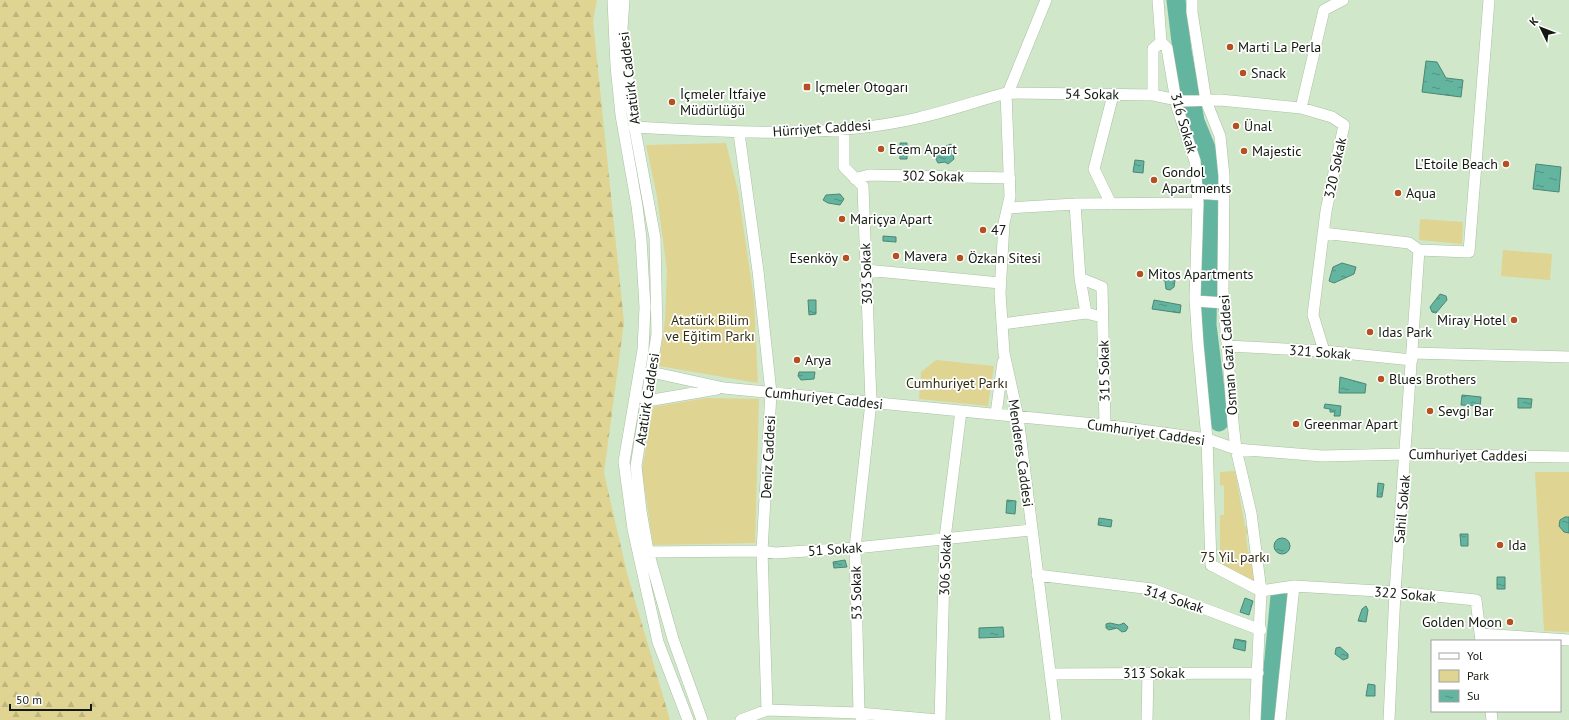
<svg xmlns="http://www.w3.org/2000/svg" width="1569" height="720" viewBox="0 0 1569 720" font-family="'PT Sans',sans-serif">
  <style>
    .forest { fill: url(#forest-firs) }
    .park { fill: #dfd492 }
    .water { fill: url(#water-ripples); stroke: #4b8674 }
    .lines { fill: none; stroke-linecap: round; stroke-linejoin: round }
    .river { stroke: #64b5a0; stroke-width: 19 }
    .minor-casing { stroke: #aac0a2; stroke-width: 12 }
    .minor { stroke: #fff; stroke-width: 11 }
    .poi-dot { fill: #b55020; stroke: #fff; stroke-width: 1.5 }
    .labels { text-anchor: middle; stroke-width: 3.5; stroke-linejoin: round; paint-order: stroke }
    .poi-label { font-size: 14px; fill: #12190f; stroke: #fff; text-anchor: start }
    .street-label { font-size: 14px; fill: #12190f; stroke: #fff }
    .park-label { font-size: 14px; fill: #342e11; stroke: #fff }
  </style>
  <defs>
    <pattern id="forest-firs" width="22" height="20" patternUnits="userSpaceOnUse"><rect width="22" height="20" fill="#dfd492"/><path d="M5 1l3.5 6h-7zM16 11l3.5 6h-7z" fill="#beb57d"/></pattern>
    <pattern id="water-ripples" width="26" height="14" patternUnits="userSpaceOnUse"><rect width="26" height="14" fill="#64b5a0"/><path d="M2 4q2-2 4 0t4 0M15 11q2-2 4 0t4 0" fill="none" stroke="#519281"/></pattern>
  </defs>
  <rect width="100%" height="100%" fill="#d1e7c9"/>
  <path class="forest" d="M 0,0 L 597,0 L 593,21 L 624,322 L 604,473 L 627,573 L 670,720 L 0,720 Z"/>
  <path class="park" d="M 726,143 L 738,191 L 754,299 L 758,383 L 659,366 L 665,319 L 667,270 L 657,196 L 646,145 Z
    M 1420,219 L 1463,222 L 1462,244 L 1419,240 Z
    M 1503,250 L 1552,254 L 1550,280 L 1501,276 Z
    M 936,360 L 994,366 L 988,406 L 919,399 L 921,372 Z
    M 706,398 L 759,399 L 755,543 L 653,545 L 642,470 L 653,407 Z
    M 1235,471 L 1245,527 L 1249,526 L 1250,533 L 1246,534 L 1248,552 L 1252,552 L 1256,584 L 1220,566 L 1220,515 L 1224,515 L 1224,486 L 1220,485 L 1220,472 Z
    M 1535,472 L 1569,472 L 1569,632 L 1544,631 Z"/>
  <path class="water" d="M 1426,61 L 1437,62 L 1446,78 L 1463,80 L 1461,97 L 1422,92 Z
    M 900,143 L 907,143 L 907,159 L 900,159 Z
    M 951,144 L 954,159 L 948,164 L 945,162 L 938,163 L 936,159 L 937,154 L 941,152 L 941,148 Z
    M 1135,160 L 1144,161 L 1143,173 L 1133,172 Z
    M 1536,164 L 1561,167 L 1559,192 L 1533,189 Z
    M 840,194 L 844,199 L 840,205 L 828,203 L 823,200 L 826,195 Z
    M 883,236 L 896,237 L 896,242 L 883,241 Z
    M 1342,263 L 1356,267 L 1354,274 L 1334,283 L 1329,281 L 1333,267 Z
    M 1164,272 L 1176,274 L 1174,287 L 1170,290 L 1166,289 L 1165,281 L 1162,279 L 1162,274 Z
    M 1440,294 L 1446,296 L 1447,300 L 1436,313 L 1432,312 L 1430,307 Z
    M 808,300 L 816,300 L 816,314 L 809,315 Z
    M 1154,300 L 1181,305 L 1180,313 L 1152,309 Z
    M 799,372 L 815,372 L 814,379 L 801,380 L 798,376 Z
    M 1340,377 L 1366,384 L 1365,393 L 1339,393 Z
    M 1462,395 L 1481,397 L 1480,406 L 1461,405 Z
    M 1518,398 L 1532,399 L 1531,408 L 1518,408 Z
    M 1325,404 L 1341,406 L 1340,416 L 1334,416 L 1335,412 L 1330,412 L 1330,409 L 1324,408 Z
    M 1378,483 L 1384,484 L 1382,497 L 1377,497 Z
    M 1007,500 L 1016,501 L 1015,514 L 1006,513 Z
    M 1565,517 L 1569,517 L 1569,533 L 1564,532 L 1559,526 L 1560,520 Z
    M 1099,518 L 1112,520 L 1111,527 L 1098,525 Z
    M 1460,534 L 1468,534 L 1468,546 L 1461,546 Z
    M1274 546a8 8 0 1 1 16 0a8 8 0 1 1-16 0Z
    M 845,560 L 847,567 L 834,568 L 833,562 Z
    M 1497,577 L 1505,577 L 1505,589 L 1497,589 Z
    M 1245,598 L 1253,601 L 1249,615 L 1240,612 Z
    M 1366,606 L 1368,610 L 1366,622 L 1358,621 L 1362,609 Z
    M 1110,623 L 1119,625 L 1124,623 L 1128,627 L 1126,631 L 1122,632 L 1117,628 L 1109,630 L 1106,628 L 1106,624 Z
    M 1003,627 L 1004,637 L 979,638 L 979,628 Z
    M 1235,639 L 1246,641 L 1245,651 L 1233,648 Z
    M 1340,647 L 1348,654 L 1348,658 L 1343,660 L 1335,654 L 1336,648 Z
    M 1368,684 L 1375,685 L 1375,696 L 1366,696 Z"/>
  <g class="lines">
    <path class="river" d="M 1176,0 L 1182,50 L 1195,121 L 1210,158 L 1207,325 L 1219,422
      M 1268,720 L 1280,596"/>
    <g class="minor-casing">
      <path id="minor" d="M 613,0 L 616,66 L 621,115 L 637,206 L 641,239 L 645,307 L 643,350 L 624,462 L 633,529 L 658,642 L 688,720
        M 624,0 L 622,28 L 632,113 L 655,238 L 657,334 L 636,466 L 641,511 L 648,551 L 673,639 L 702,720
        M 1046,0 L 1008,93 L 1006,93 L 1010,197 L 1004,223 L 1000,293 L 1004,353 L 1018,417 L 1056,720
        M 1158,0 L 1161,42 L 1167,48 L 1177,107 L 1195,161 L 1198,203 L 1195,299 L 1198,344 L 1207,439 L 1211,565 L 1261,591 L 1294,586 L 1280,720
        M 1192,0 L 1192,12 L 1206,101 L 1220,136 L 1224,176 L 1223,291 L 1233,423 L 1236,449 L 1251,513 L 1261,591 L 1255,720
        M 1008,93 L 1153,95 L 1182,101 L 1220,100 L 1301,108 L 1332,117 L 1344,125 L 1326,211 L 1313,315 L 1324,351
        M 1153,95 L 1153,49 L 1161,42
        M 1301,108 L 1324,10 L 1343,0
        M 634,127 C 726,132 828,139 918,118 C 948,111 977,101 1006,93
        M 844,129 L 844,167 L 863,186 L 871,402 L 855,548 L 859,713 L 862,720
        M 739,133 L 758,271 L 771,393 L 762,551 L 767,710
        M 855,179 L 869,175 L 1010,178
        M 1197,193 L 1223,195
        M 1075,204 L 1080,278 L 1086,313 L 1102,317
        M 1111,204 L 1094,169 L 1113,95
        M 1008,208 L 1075,204 L 1198,203
        M 1323,233 L 1409,243 L 1419,250 L 1469,252 L 1489,0
        M 866,270 L 1000,283
        M 1080,278 L 1102,287 L 1105,425
        M 1196,301 L 1224,303
        M 1002,324 L 1086,313
        M 1227,346 L 1324,351 L 1412,360
        M 1412,353 L 1569,357
        M 639,374 L 651,372 L 724,388 L 1105,425 L 1207,439 L 1236,449 L 1322,456 L 1406,454 L 1569,457
        M 643,398 L 647,401 L 717,389
        M 996,414 L 1003,362
        M 643,552 L 762,551 L 775,553 L 855,548 L 1031,530
        M 1037,575 L 1152,589 L 1261,630
        M 1294,586 L 1395,592 L 1476,600 L 1481,641
        M 1480,634 L 1569,640
        M 1050,674 L 1258,673
        M 1491,711 L 1492,720
        M 741,720 L 767,710 L 859,713 L 938,720
        M 940,720 L 945,538 L 961,411
        M 1147,720 L 1148,673
        M 1389,720 L 1395,592 L 1419,250"/>
    </g>
    <use href="#minor" class="minor"/>
  </g>
  <g class="poi-dot">
    <circle cx="1230" cy="47" r="4"/>
    <circle cx="1243" cy="73" r="4"/>
    <rect x="803" y="83" width="8" height="8" rx="2"/>
    <circle cx="672" cy="102" r="4"/>
    <circle cx="1236" cy="126" r="4"/>
    <circle cx="881" cy="149" r="4"/>
    <circle cx="1244" cy="151" r="4"/>
    <circle cx="1506" cy="164" r="4"/>
    <circle cx="1154" cy="180" r="4"/>
    <circle cx="1398" cy="193" r="4"/>
    <circle cx="842" cy="219" r="4"/>
    <circle cx="983" cy="230" r="4"/>
    <circle cx="896" cy="256" r="4"/>
    <circle cx="846" cy="258" r="4"/>
    <circle cx="960" cy="258" r="4"/>
    <circle cx="1140" cy="274" r="4"/>
    <circle cx="1514" cy="320" r="4"/>
    <circle cx="1370" cy="332" r="4"/>
    <circle cx="797" cy="360" r="4"/>
    <circle cx="1381" cy="379" r="4"/>
    <circle cx="1430" cy="411" r="4"/>
    <circle cx="1296" cy="424" r="4"/>
    <circle cx="1500" cy="545" r="4"/>
    <circle cx="1510" cy="622" r="4"/>
  </g>
  <g class="labels">
    <g class="poi-label">
      <text x="1238" y="52">Marti La Perla</text>
      <text x="1251" y="78">Snack</text>
      <text x="815" y="92">İçmeler Otogarı</text>
      <text x="680" y="99">İçmeler İtfaiye<tspan x="680" dy="16">Müdürlüğü</tspan></text>
      <text x="1244" y="131">Ünal</text>
      <text x="889" y="154">Ecem Apart</text>
      <text x="1252" y="156">Majestic</text>
      <text x="1498" y="169" text-anchor="end">L'Etoile Beach</text>
      <text x="1162" y="177">Gondol<tspan x="1162" dy="16">Apartments</tspan></text>
      <text x="1406" y="198">Aqua</text>
      <text x="850" y="224">Mariçya Apart</text>
      <text x="991" y="235">47</text>
      <text x="904" y="261">Mavera</text>
      <text x="838" y="263" text-anchor="end">Esenköy</text>
      <text x="968" y="263">Özkan Sitesi</text>
      <text x="1148" y="279">Mitos Apartments</text>
      <text x="1506" y="325" text-anchor="end">Miray Hotel</text>
      <text x="1378" y="337">Idas Park</text>
      <text x="805" y="365">Arya</text>
      <text x="1389" y="384">Blues Brothers</text>
      <text x="1438" y="416">Sevgi Bar</text>
      <text x="1304" y="429">Greenmar Apart</text>
      <text x="1508" y="550">Ida</text>
      <text x="1502" y="627" text-anchor="end">Golden Moon</text>
    </g>
    <g class="street-label">
      <text transform="translate(629 78) rotate(-97)" y="5">Atatürk Caddesi</text>
      <text transform="translate(1092 94) rotate(1)" y="5">54 Sokak</text>
      <text transform="translate(1184 123) rotate(74)" y="5">316 Sokak</text>
      <text transform="translate(822 128) rotate(-4)" y="5">Hürriyet Caddesi</text>
      <text transform="translate(1335 168) rotate(-78)" y="5">320 Sokak</text>
      <text transform="translate(933 176) rotate(1)" y="5">302 Sokak</text>
      <text transform="translate(866 274) rotate(-92)" y="5">303 Sokak</text>
      <text transform="translate(1320 352) rotate(4)" y="5">321 Sokak</text>
      <text transform="translate(1228 355) rotate(-94)" y="5">Osman Gazi Caddesi</text>
      <text transform="translate(1104 371) rotate(-91)" y="5">315 Sokak</text>
      <text transform="translate(824 398) rotate(6)" y="5">Cumhuriyet Caddesi</text>
      <text transform="translate(647 399) rotate(-81)" y="5">Atatürk Caddesi</text>
      <text transform="translate(1146 432) rotate(8)" y="5">Cumhuriyet Caddesi</text>
      <text transform="translate(1021 453) rotate(82)" y="5">Menderes Caddesi</text>
      <text transform="translate(1468 455) rotate(1)" y="5">Cumhuriyet Caddesi</text>
      <text transform="translate(768 457) rotate(-87)" y="5">Deniz Caddesi</text>
      <text transform="translate(1402 509) rotate(-85)" y="5">Sahil Sokak</text>
      <text transform="translate(835 549) rotate(-4)" y="5">51 Sokak</text>
      <text transform="translate(945 565) rotate(-88)" y="5">306 Sokak</text>
      <text transform="translate(856 593) rotate(-91)" y="5">53 Sokak</text>
      <text transform="translate(1405 594) rotate(5)" y="5">322 Sokak</text>
      <text transform="translate(1174 599) rotate(18)" y="5">314 Sokak</text>
      <text x="1154" y="678">313 Sokak</text>
    </g>
    <g class="park-label">
      <text x="710" y="325">Atatürk Bilim<tspan x="710" dy="16">ve Eğitim Parkı</tspan></text>
      <text x="957" y="388">Cumhuriyet Parkı</text>
      <text x="1235" y="562">75 Yil. parkı</text>
    </g>
  </g>
  <rect x="1431" y="640" width="130" height="72" fill="#ffffff" stroke="#a0a39f"/>
  <rect x="1439" y="653" width="20" height="6" fill="#ffffff" stroke="#a0a39f"/>
  <text x="1467" y="660" font-size="12" fill="#12190f">Yol</text>
  <rect x="1439" y="670" width="20" height="12" fill="#dfd492" stroke="#a0a39f"/>
  <text x="1467" y="680" font-size="12" fill="#12190f">Park</text>
  <rect x="1439" y="690" width="20" height="12" fill="url(#water-ripples)" stroke="#a0a39f"/>
  <text x="1467" y="700" font-size="12" fill="#12190f">Su</text>
  <g transform="translate(1541 28) rotate(313)" stroke="#ffffff" stroke-width="3" paint-order="stroke">
  <path d="M0-3L7 15L0 10L-7 15Z" fill="#12190f"/>
  <text y="-6" font-size="11" font-weight="bold" text-anchor="middle" fill="#12190f">K</text>
  </g>
  <path d="M10 704v6h81v-6" fill="none" stroke="#12190f" stroke-width="2"/>
  <text x="16" y="704" font-size="12" fill="#12190f" stroke="#ffffff" stroke-width="3" paint-order="stroke">50 m</text>
</svg>
